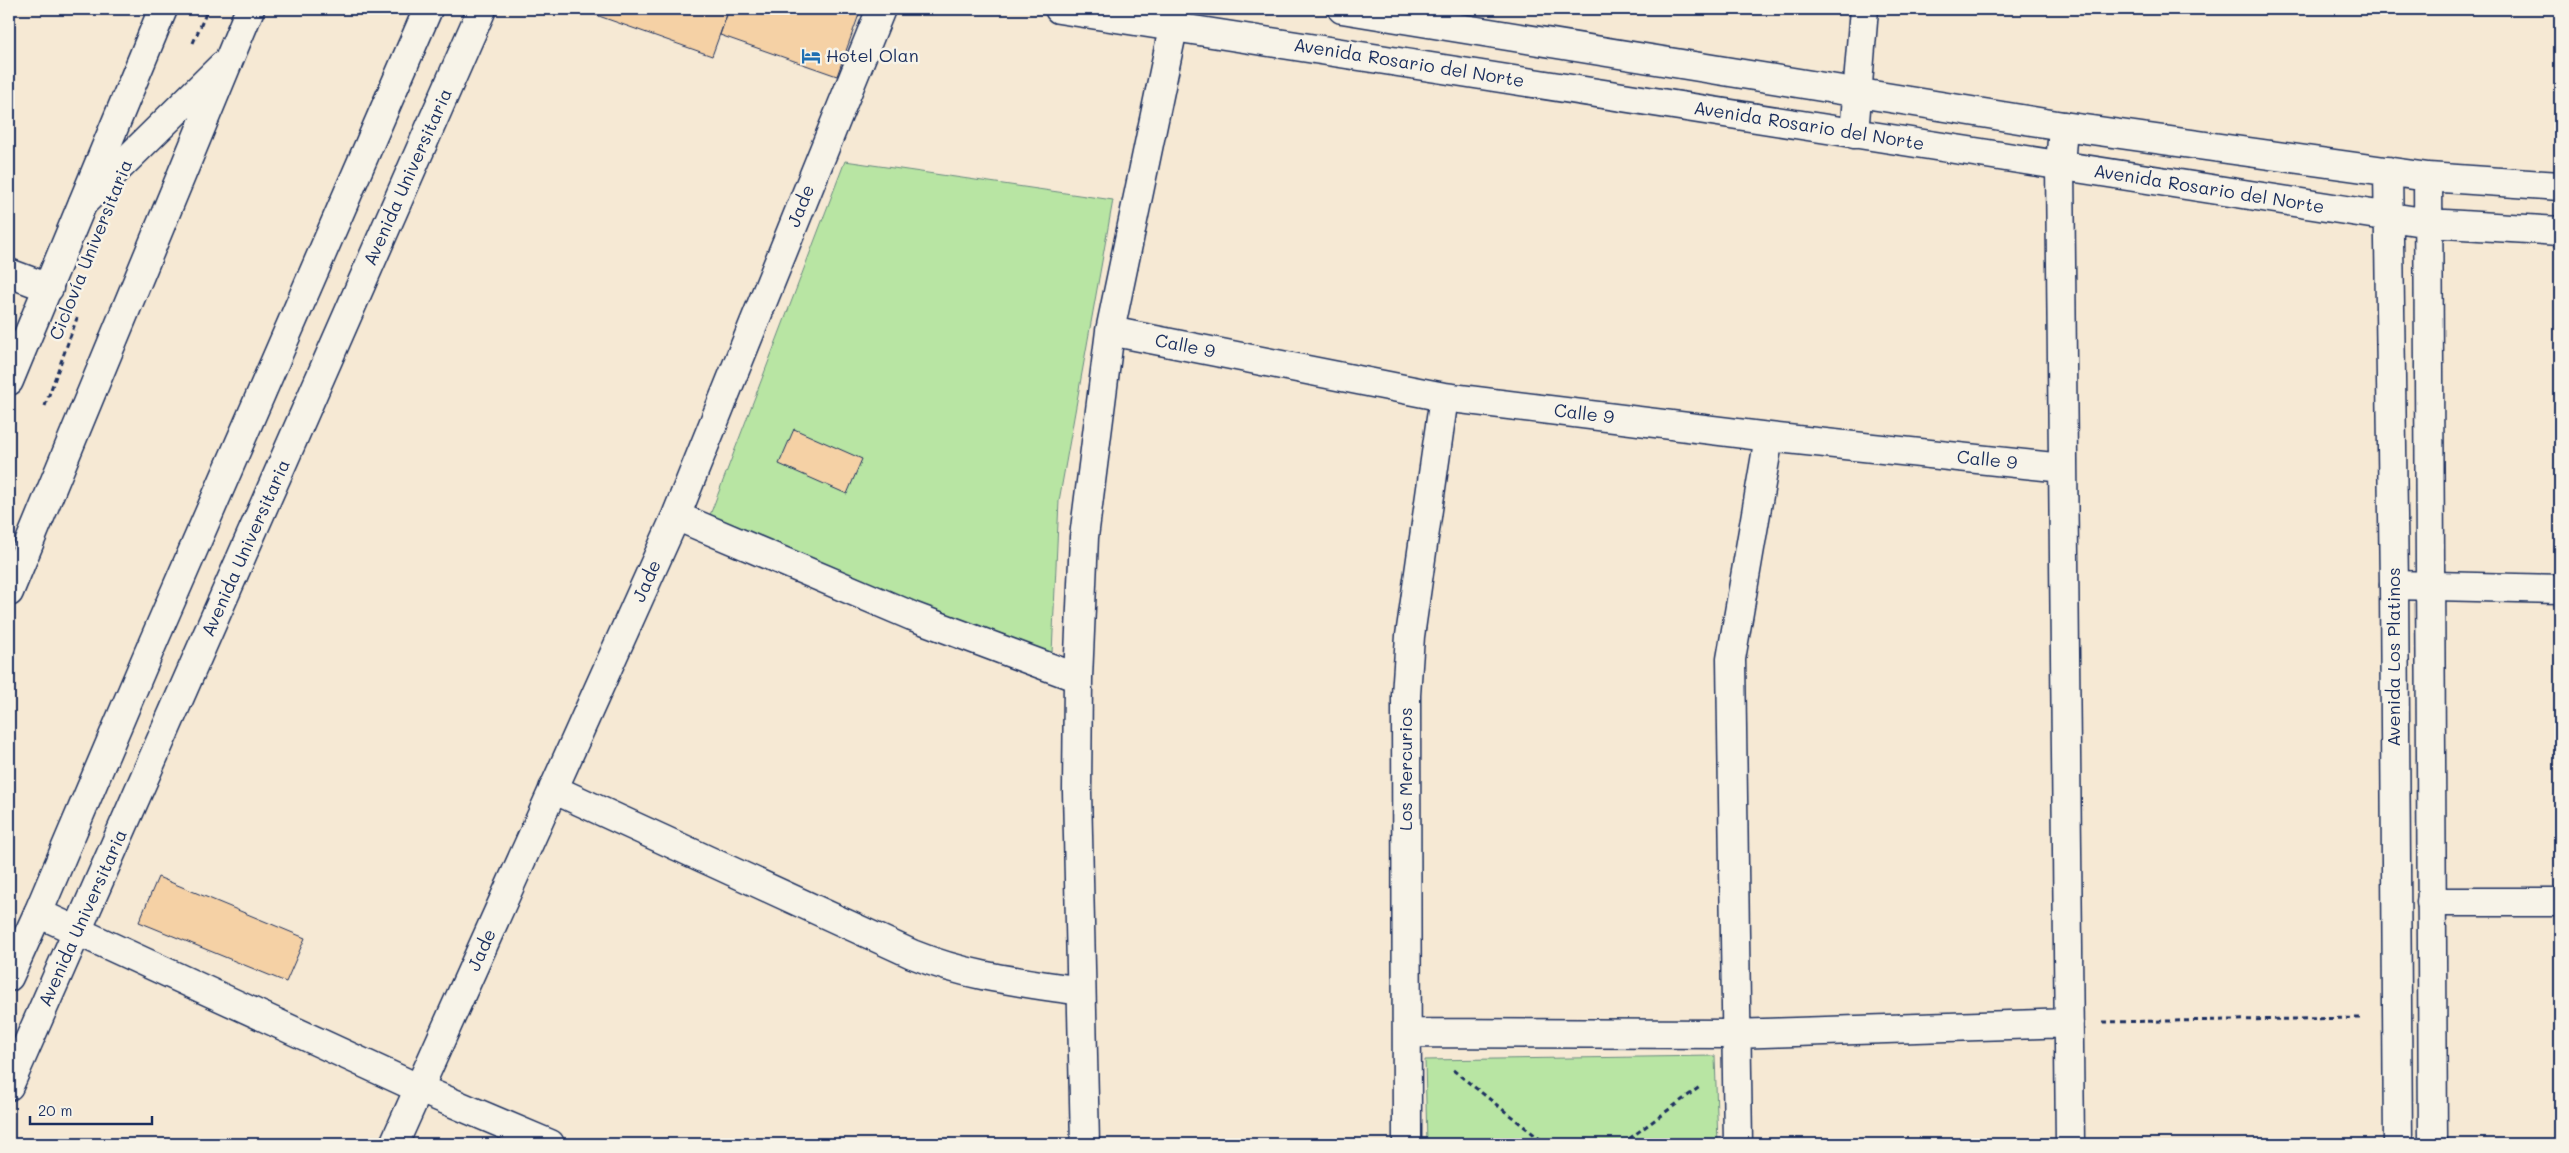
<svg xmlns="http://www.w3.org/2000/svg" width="2569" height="1153" viewBox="0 0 2569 1153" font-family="Mali,sans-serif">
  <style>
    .green { fill: #b8e5a3; stroke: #6a8a80 }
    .building { fill: #f5d1a5; stroke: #1b2f5e }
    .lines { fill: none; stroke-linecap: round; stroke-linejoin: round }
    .street-casing { stroke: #1b2f5e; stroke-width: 31 }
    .secondary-casing { stroke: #1b2f5e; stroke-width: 31 }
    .primary-casing { stroke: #1b2f5e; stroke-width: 31 }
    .path { stroke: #1b2f5e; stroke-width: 3; stroke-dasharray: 5 4; stroke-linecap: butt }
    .street { stroke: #f7f3e8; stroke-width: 28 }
    .secondary { stroke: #f7f3e8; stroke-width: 28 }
    .primary { stroke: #f7f3e8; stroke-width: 28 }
    .labels { text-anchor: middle; stroke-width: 5; stroke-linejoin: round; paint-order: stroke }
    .poi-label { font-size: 18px; fill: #1b2f5e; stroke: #f7f3e8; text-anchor: start }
    .street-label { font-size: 18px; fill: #1b2f5e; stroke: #f7f3e8 }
  </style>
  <rect width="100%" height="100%" fill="#f6e9d4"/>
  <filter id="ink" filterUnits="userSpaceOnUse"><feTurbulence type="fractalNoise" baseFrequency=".02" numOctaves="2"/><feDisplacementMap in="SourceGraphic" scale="10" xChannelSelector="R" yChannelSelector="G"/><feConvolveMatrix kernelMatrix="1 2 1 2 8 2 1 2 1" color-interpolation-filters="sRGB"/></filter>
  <g filter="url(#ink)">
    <path class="green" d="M 845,161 L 1113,200 L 1059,501 L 1052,653 L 945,617 L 710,515 Z
      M 1715,1056 L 1718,1144 L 1427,1144 L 1425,1060 Z"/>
    <path class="building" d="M 579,9 L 729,9 L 712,56 Z
      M 729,9 L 861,9 L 837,76 L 720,35 Z
      M 794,429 L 862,459 L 847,494 L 779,464 Z
      M 158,877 L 305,938 L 286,982 L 139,922 Z"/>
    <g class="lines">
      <g class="street-casing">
        <path id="street" d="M 2063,126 L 2060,166 L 2070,1144
          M 1854,134 L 1864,9
          M 9,273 L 49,288
          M 1110,331 L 1444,397 L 1769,437 L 2063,468
          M 676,516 L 912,616 L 1078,678
          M 2394,585 L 2560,589
          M 553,789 L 912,954 C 969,977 1021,982 1081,991
          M 2431,902 L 2560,902
          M 38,913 L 420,1089 L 550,1144
          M 1407,1033 L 1734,1034 L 2069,1023
          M 394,1144 L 676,516 L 881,9
          M 1085,1144 L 1077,791 L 1078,678 L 1084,537 L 1110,331 L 1177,9
          M 1407,1144 L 1406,695 L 1410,636 L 1444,397
          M 1738,1144 L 1731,659 L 1769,437"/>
      </g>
      <g class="secondary-casing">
        <path id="secondary" d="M 1059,9 L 2429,223 L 2560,231
          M 1342,9 L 2063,126 L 2428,177 L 2560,186
          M 2388,171 L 2394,585 L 2398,1144
          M 2428,177 L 2433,1144
          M 9,381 L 163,9
          M 9,1086 L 482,9"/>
      </g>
      <g class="primary-casing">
        <path id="primary" d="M 83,203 L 222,66
          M 9,592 L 250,9
          M 9,977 L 38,913 L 148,654 L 428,9"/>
      </g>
      <path class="path" d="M 193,43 L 208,9
        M 45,406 L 77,318
        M 2103,1022 L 2361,1018
        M 1453,1070 L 1546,1144
        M 1622,1144 L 1701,1086"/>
      <use href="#street" class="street"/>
      <use href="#secondary" class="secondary"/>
      <use href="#primary" class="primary"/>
    </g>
  </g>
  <defs>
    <g id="hotel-bare" transform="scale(1.5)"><path d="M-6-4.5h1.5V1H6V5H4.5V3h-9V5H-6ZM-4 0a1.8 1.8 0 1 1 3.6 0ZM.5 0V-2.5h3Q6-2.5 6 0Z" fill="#1f6fb2" stroke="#f7f3e8" stroke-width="2.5" paint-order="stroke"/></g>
  </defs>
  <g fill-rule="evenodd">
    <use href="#hotel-bare" x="811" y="56"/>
  </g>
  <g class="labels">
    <g class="poi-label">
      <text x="826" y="62">Hotel Olan</text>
    </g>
    <g class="street-label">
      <text transform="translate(1409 63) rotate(9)" y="6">Avenida Rosario del Norte</text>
      <text transform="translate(1809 126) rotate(9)" y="6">Avenida Rosario del Norte</text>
      <text transform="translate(408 177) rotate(-66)" y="6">Avenida Universitaria</text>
      <text transform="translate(2209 189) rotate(9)" y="6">Avenida Rosario del Norte</text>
      <text transform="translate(801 206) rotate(-68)" y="6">Jade</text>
      <text transform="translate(91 250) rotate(-68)" y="6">Ciclovía Universitaria</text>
      <text transform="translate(1185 346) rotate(11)" y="6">Calle 9</text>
      <text transform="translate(1584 414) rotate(7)" y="6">Calle 9</text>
      <text transform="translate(1987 460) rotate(6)" y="6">Calle 9</text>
      <text transform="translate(246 548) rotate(-66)" y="6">Avenida Universitaria</text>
      <text transform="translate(647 581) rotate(-66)" y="6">Jade</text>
      <text transform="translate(2394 657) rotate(-90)" y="6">Avenida Los Platinos</text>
      <text transform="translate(1406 769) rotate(-90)" y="6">Los Mercurios</text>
      <text transform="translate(83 918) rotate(-66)" y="6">Avenida Universitaria</text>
      <text transform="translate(482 950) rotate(-66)" y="6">Jade</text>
    </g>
  </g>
  <rect width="2569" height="1153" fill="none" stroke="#f7f3e8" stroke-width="30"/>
  <rect x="15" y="15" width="2539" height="1123" fill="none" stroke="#1b2f5e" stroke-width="2" filter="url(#ink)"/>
  <path d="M30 1116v8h122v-8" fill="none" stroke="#1b2f5e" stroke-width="2.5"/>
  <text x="38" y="1116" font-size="15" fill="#1b2f5e" stroke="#f7f3e8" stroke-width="4" paint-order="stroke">20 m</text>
</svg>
